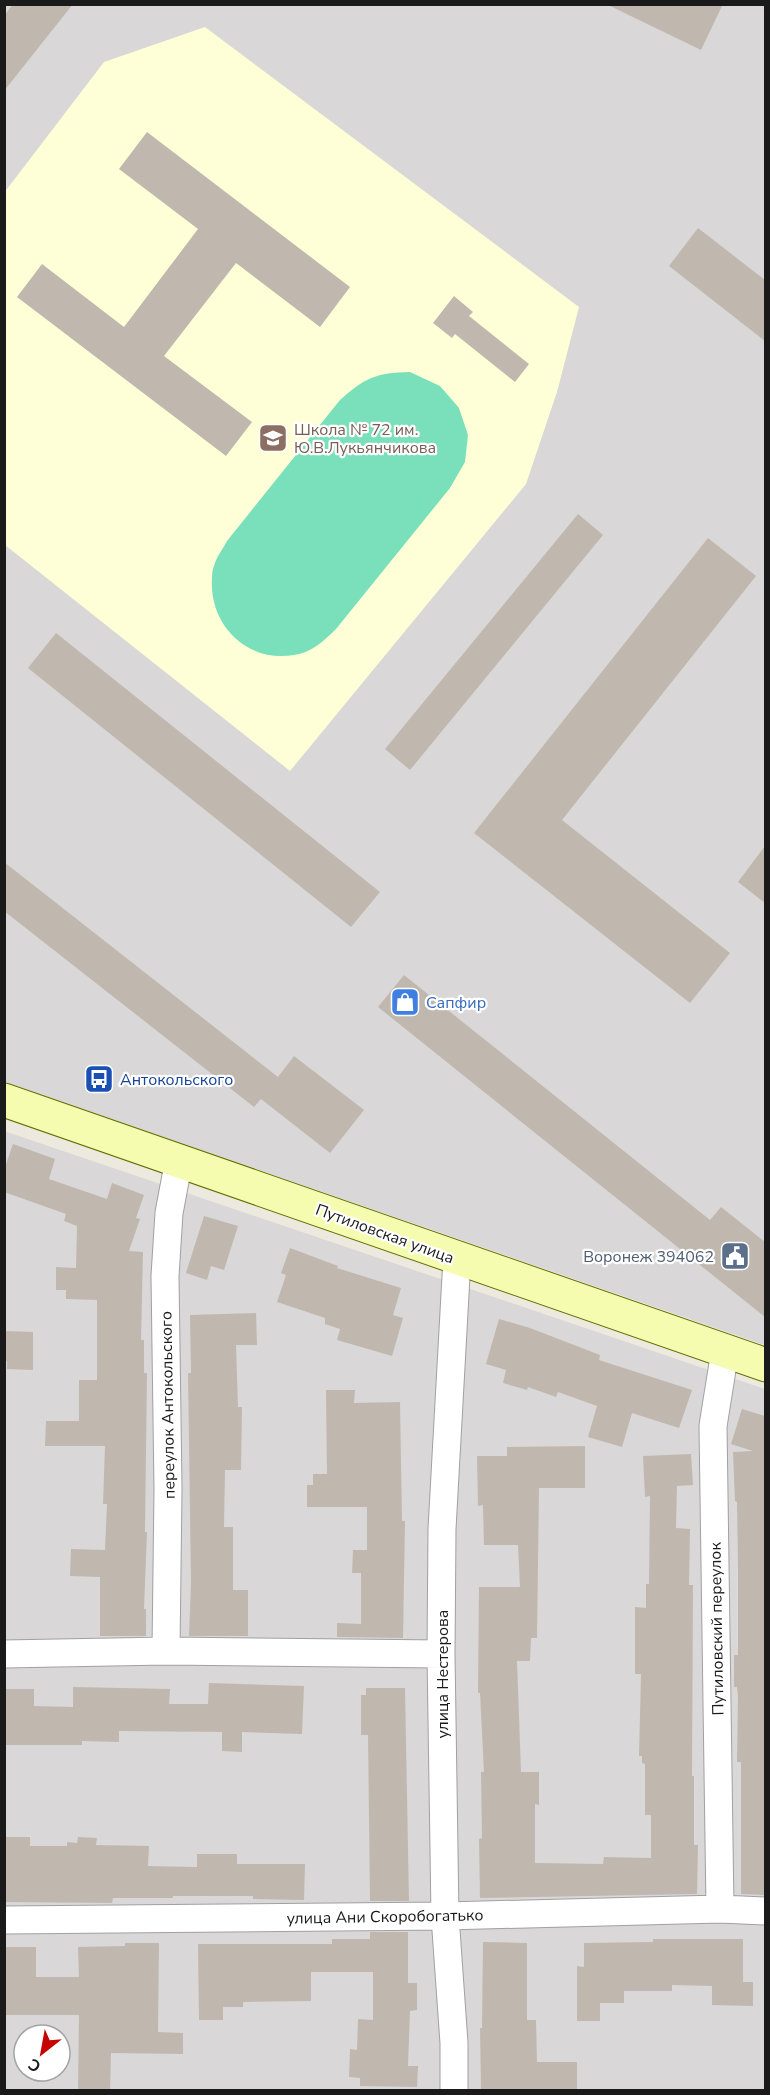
<svg xmlns="http://www.w3.org/2000/svg" width="770" height="2095" viewBox="0 0 770 2095" font-family="'Nunito Sans',sans-serif">
  <style>
    .residential { fill: #d9d7d7; fill-rule: evenodd }
    .education { fill: #feffd6 }
    .pitch { fill: #79e0bb }
    .building { fill: #c0b8af }
    .lines { fill: none; stroke-linecap: round; stroke-linejoin: round }
    .street-casing { stroke: #a1a1a1; stroke-width: 29 }
    .secondary-casing { stroke: #627101; stroke-width: 35 }
    .street { stroke: #fff; stroke-width: 27 }
    .secondary { stroke: #f5fbaf; stroke-width: 33 }
    .labels { text-anchor: middle; stroke-width: 4.5; stroke-linejoin: round; paint-order: stroke }
    .education-label { font-size: 16px; fill: #785e54; stroke: #fff; text-anchor: start }
    .shop-label { font-size: 16px; fill: #366cbe; stroke: #fff; text-anchor: start }
    .transit-label { font-size: 16px; fill: #164399; stroke: #fff; text-anchor: start }
    .street-label { font-size: 16px; fill: #1a1a1a; stroke: #fff }
    .service-label { font-size: 16px; fill: #4e5e75; stroke: #fff; text-anchor: end }
  </style>
  <rect width="100%" height="100%" fill="#ede9df"/>
  <path class="residential" d="M 5,5 L 765,5 L 765,1345 L 5,1082 Z
    M 4,1131 L 765,1389 L 765,2090 L 5,2090 ZM 24,2035 L 60,2035 L 60,2071 L 24,2071 Z"/>
  <path class="education" d="M 205,27 L 579,307 L 557,392 L 526,484 L 290,771 L 5,545 L 4,193 L 104,62 Z"/>
  <path class="pitch" d="M 410,372 L 440,386 L 459,408 L 468,435 L 465,462 L 450,488 L 336,629 C 324,641 311,653 294,655 C 247,663 209,625 212,579 C 212,575 212,570 214,566 C 216,557 223,549 227,541 L 340,400 C 366,377 376,373 410,372 Z"/>
  <path class="building" d="M 13,4 L 73,4 L 4,91 L 4,16 Z
    M 606,4 L 723,4 L 701,50 Z
    M 147,132 L 350,287 L 320,327 L 236,263 L 164,356 L 252,422 L 226,456 L 17,297 L 42,264 L 124,327 L 198,229 L 119,169 Z
    M 698,228 L 765,280 L 765,341 L 669,266 Z
    M 454,296 L 473,312 L 469,316 L 529,364 L 515,382 L 455,334 L 452,338 L 433,323 Z
    M 578,514 L 603,535 L 410,770 L 385,749 Z
    M 708,538 L 756,576 L 562,820 L 730,953 L 690,1003 L 474,833 Z
    M 56,633 L 380,892 L 351,927 L 28,668 Z
    M 765,846 L 765,903 L 738,882 Z
    M 4,862 L 278,1077 L 294,1056 L 364,1110 L 330,1153 L 261,1099 L 254,1107 L 4,911 Z
    M 404,975 L 710,1220 L 721,1207 L 765,1242 L 765,1317 L 378,1007 Z
    M 13,1144 L 55,1159 L 49,1179 L 107,1199 L 112,1183 L 144,1195 L 136,1218 L 140,1219 L 129,1251 L 143,1252 L 141,1340 L 144,1340 L 144,1373 L 147,1373 L 145,1532 L 147,1532 L 144,1609 L 146,1609 L 146,1636 L 100,1636 L 100,1577 L 70,1576 L 71,1549 L 105,1550 L 107,1504 L 103,1504 L 105,1446 L 45,1446 L 46,1421 L 79,1421 L 79,1380 L 97,1380 L 97,1300 L 66,1299 L 66,1290 L 56,1290 L 56,1267 L 76,1268 L 77,1226 L 64,1221 L 66,1214 L 4,1192 L 4,1170 Z
    M 204,1216 L 238,1226 L 224,1270 L 211,1266 L 207,1280 L 186,1273 Z
    M 290,1248 L 338,1266 L 337,1268 L 401,1288 L 393,1315 L 403,1318 L 392,1356 L 337,1340 L 340,1329 L 325,1324 L 325,1318 L 277,1302 L 286,1275 L 281,1273 Z
    M 256,1313 L 257,1345 L 236,1345 L 238,1407 L 242,1407 L 241,1470 L 225,1470 L 224,1527 L 233,1527 L 233,1590 L 248,1590 L 248,1636 L 189,1636 L 191,1583 L 188,1373 L 191,1373 L 190,1315 Z
    M 499,1319 L 530,1328 L 600,1355 L 599,1360 L 692,1390 L 679,1428 L 632,1413 L 622,1447 L 588,1437 L 597,1406 L 558,1392 L 556,1397 L 528,1387 L 527,1390 L 503,1383 L 506,1370 L 486,1364 Z
    M 4,1331 L 33,1332 L 33,1370 L 7,1369 L 7,1361 L 4,1361 Z
    M 326,1390 L 355,1390 L 354,1403 L 400,1402 L 402,1521 L 405,1521 L 403,1638 L 337,1637 L 337,1623 L 361,1624 L 361,1573 L 352,1573 L 353,1550 L 367,1550 L 367,1507 L 307,1507 L 307,1485 L 313,1485 L 313,1474 L 327,1474 Z
    M 742,1409 L 765,1416 L 765,1895 L 741,1894 L 741,1762 L 737,1762 L 738,1696 L 737,1687 L 734,1687 L 734,1655 L 738,1655 L 738,1564 L 737,1502 L 735,1501 L 733,1452 L 753,1451 L 731,1444 Z
    M 585,1446 L 585,1488 L 539,1488 L 537,1638 L 531,1638 L 530,1661 L 517,1661 L 521,1772 L 539,1772 L 539,1805 L 535,1804 L 535,1863 L 603,1864 L 604,1857 L 651,1858 L 651,1815 L 645,1815 L 645,1764 L 642,1763 L 642,1756 L 639,1756 L 641,1674 L 635,1674 L 635,1607 L 646,1608 L 646,1584 L 649,1584 L 650,1496 L 645,1497 L 643,1456 L 691,1454 L 693,1485 L 677,1486 L 676,1528 L 690,1529 L 689,1585 L 693,1585 L 692,1776 L 694,1776 L 694,1845 L 698,1845 L 697,1894 L 480,1898 L 479,1839 L 482,1838 L 481,1772 L 484,1772 L 480,1693 L 478,1693 L 479,1587 L 520,1587 L 518,1545 L 484,1545 L 483,1505 L 478,1506 L 477,1456 L 507,1456 L 507,1447 Z
    M 209,1683 L 304,1686 L 302,1734 L 242,1732 L 242,1752 L 222,1751 L 222,1732 L 119,1731 L 119,1742 L 82,1741 L 82,1745 L 6,1745 L 5,1689 L 34,1689 L 34,1706 L 73,1707 L 73,1687 L 170,1689 L 169,1704 L 208,1704 Z
    M 366,1688 L 405,1688 L 409,1901 L 370,1901 L 368,1735 L 361,1735 L 361,1695 L 366,1695 Z
    M 4,1837 L 30,1837 L 30,1846 L 67,1846 L 67,1842 L 77,1843 L 78,1837 L 97,1838 L 96,1845 L 149,1846 L 148,1866 L 197,1867 L 197,1854 L 237,1854 L 237,1864 L 305,1864 L 304,1900 L 253,1899 L 253,1896 L 173,1896 L 173,1898 L 113,1898 L 112,1903 L 4,1902 Z
    M 370,1932 L 408,1932 L 408,1983 L 417,1983 L 417,2010 L 410,2011 L 408,2066 L 418,2066 L 417,2087 L 360,2086 L 360,2078 L 349,2077 L 350,2049 L 357,2050 L 358,2019 L 373,2020 L 373,1972 L 311,1972 L 311,2001 L 243,2002 L 243,2007 L 223,2007 L 223,2020 L 199,2020 L 198,1944 L 332,1944 L 332,1939 L 370,1939 Z
    M 653,1939 L 743,1939 L 743,1982 L 753,1982 L 753,2006 L 712,2005 L 712,1986 L 672,1985 L 672,1991 L 624,1991 L 624,2003 L 600,2003 L 600,2021 L 577,2021 L 577,1966 L 584,1967 L 584,1943 L 653,1942 Z
    M 483,1942 L 527,1943 L 527,2020 L 536,2020 L 537,2062 L 577,2062 L 577,2091 L 481,2091 L 480,2028 L 482,2028 Z
    M 125,1943 L 159,1943 L 158,2032 L 183,2033 L 183,2054 L 111,2053 L 110,2091 L 78,2091 L 79,2015 L 6,2015 L 6,1947 L 36,1947 L 36,1977 L 79,1977 L 78,1947 L 125,1946 Z"/>
  <g class="lines">
    <g class="street-casing">
      <path id="street" d="M 166,1651 L 168,1489 L 165,1276 L 169,1213 L 179,1160
        M 4,1654 L 166,1651 L 441,1654
        M 720,1909 L 713,1426 L 725,1351
        M 4,1920 L 445,1916 L 720,1909 L 766,1911
        M 454,2090 L 454,2043 L 445,1916 L 441,1654 L 442,1529 L 457,1258"/>
    </g>
    <g class="secondary-casing">
      <path id="secondary" d="M 4,1100 L 766,1365"/>
    </g>
    <use href="#street" class="street"/>
    <use href="#secondary" class="secondary"/>
  </g>
  <defs>
    <g id="school-square" transform="scale(1.5)"><rect x="-9" y="-9" width="18" height="18" rx="4" fill="#8d6e63" stroke="#fff"/><path d="M0-5L7-2L0 1L-7-2ZM-4 1L0 2.5L4 1V4Q0 6-4 4Z" fill="#fff"/></g>
    <g id="shop-square" transform="scale(1.5)"><rect x="-9" y="-9" width="18" height="18" rx="4" fill="#3f7fe0" stroke="#fff"/><path d="M-5-2.5h2.3a2.7 3.5 0 0 1 5.4 0H5L5.5 6h-11ZM-1.5-2.5h3a1.5 2.3 0 0 0-3 0Z" fill="#fff"/></g>
    <g id="bus-square" transform="scale(1.5)"><rect x="-9" y="-9" width="18" height="18" rx="4" fill="#1a4fb4" stroke="#fff"/><path d="M-5-6H5V4H4V6H2V4H-2V6H-4V4H-5ZM-3.5-4V0h7V-4ZM-3.5 1.2v1.5H-2V1.2ZM2 1.2v1.5H3.5V1.2Z" fill="#fff"/></g>
    <g id="civic-square" transform="scale(1.5)"><rect x="-9" y="-9" width="18" height="18" rx="4" fill="#5c6f8a" stroke="#fff"/><path d="M-.6-6.5H3V-4.5H.6V-3L4-1V1h2V6H-6V1h2V-1L-.6-3ZM-1.2 2.5V6h2.4V2.5Z" fill="#fff"/></g>
  </defs>
  <g fill-rule="evenodd">
    <use href="#school-square" x="273" y="438"/>
    <use href="#shop-square" x="405" y="1002"/>
    <use href="#bus-square" x="99" y="1079"/>
    <use href="#civic-square" x="735" y="1256"/>
  </g>
  <g class="labels">
    <g class="education-label">
      <text x="294" y="435">Школа № 72 им.<tspan x="294" dy="18">Ю.В.Лукьянчикова</tspan></text>
    </g>
    <g class="shop-label">
      <text x="426" y="1008">Сапфир</text>
    </g>
    <g class="transit-label">
      <text x="120" y="1085">Антокольского</text>
    </g>
    <g class="street-label">
      <text transform="translate(385 1233) rotate(20)" y="6">Путиловская улица</text>
      <text transform="translate(167 1405) rotate(-91)" y="6">переулок Антокольского</text>
      <text transform="translate(716 1629) rotate(-91)" y="6">Путиловский переулок</text>
      <text transform="translate(442 1674) rotate(-90)" y="6">улица Нестерова</text>
      <text transform="translate(385 1916) rotate(-1)" y="6">улица Ани Скоробогатько</text>
    </g>
    <g class="service-label">
      <text x="714" y="1262">Воронеж 394062</text>
    </g>
  </g>
  <rect width="770" height="2095" fill="none" stroke="#1a1a1a" stroke-width="12"/>
  <g transform="translate(42 2053) rotate(211)"><circle r="28" fill="#ffffff" stroke="#a3a3a3" stroke-width="1.5"/>
  <path d="M0-4.5L10 22L0 15L-10 22Z" fill="#c50500"/>
  <text y="-9" font-size="16" font-weight="bold" text-anchor="middle" fill="#1a1a1a">С</text>
  </g>
</svg>
